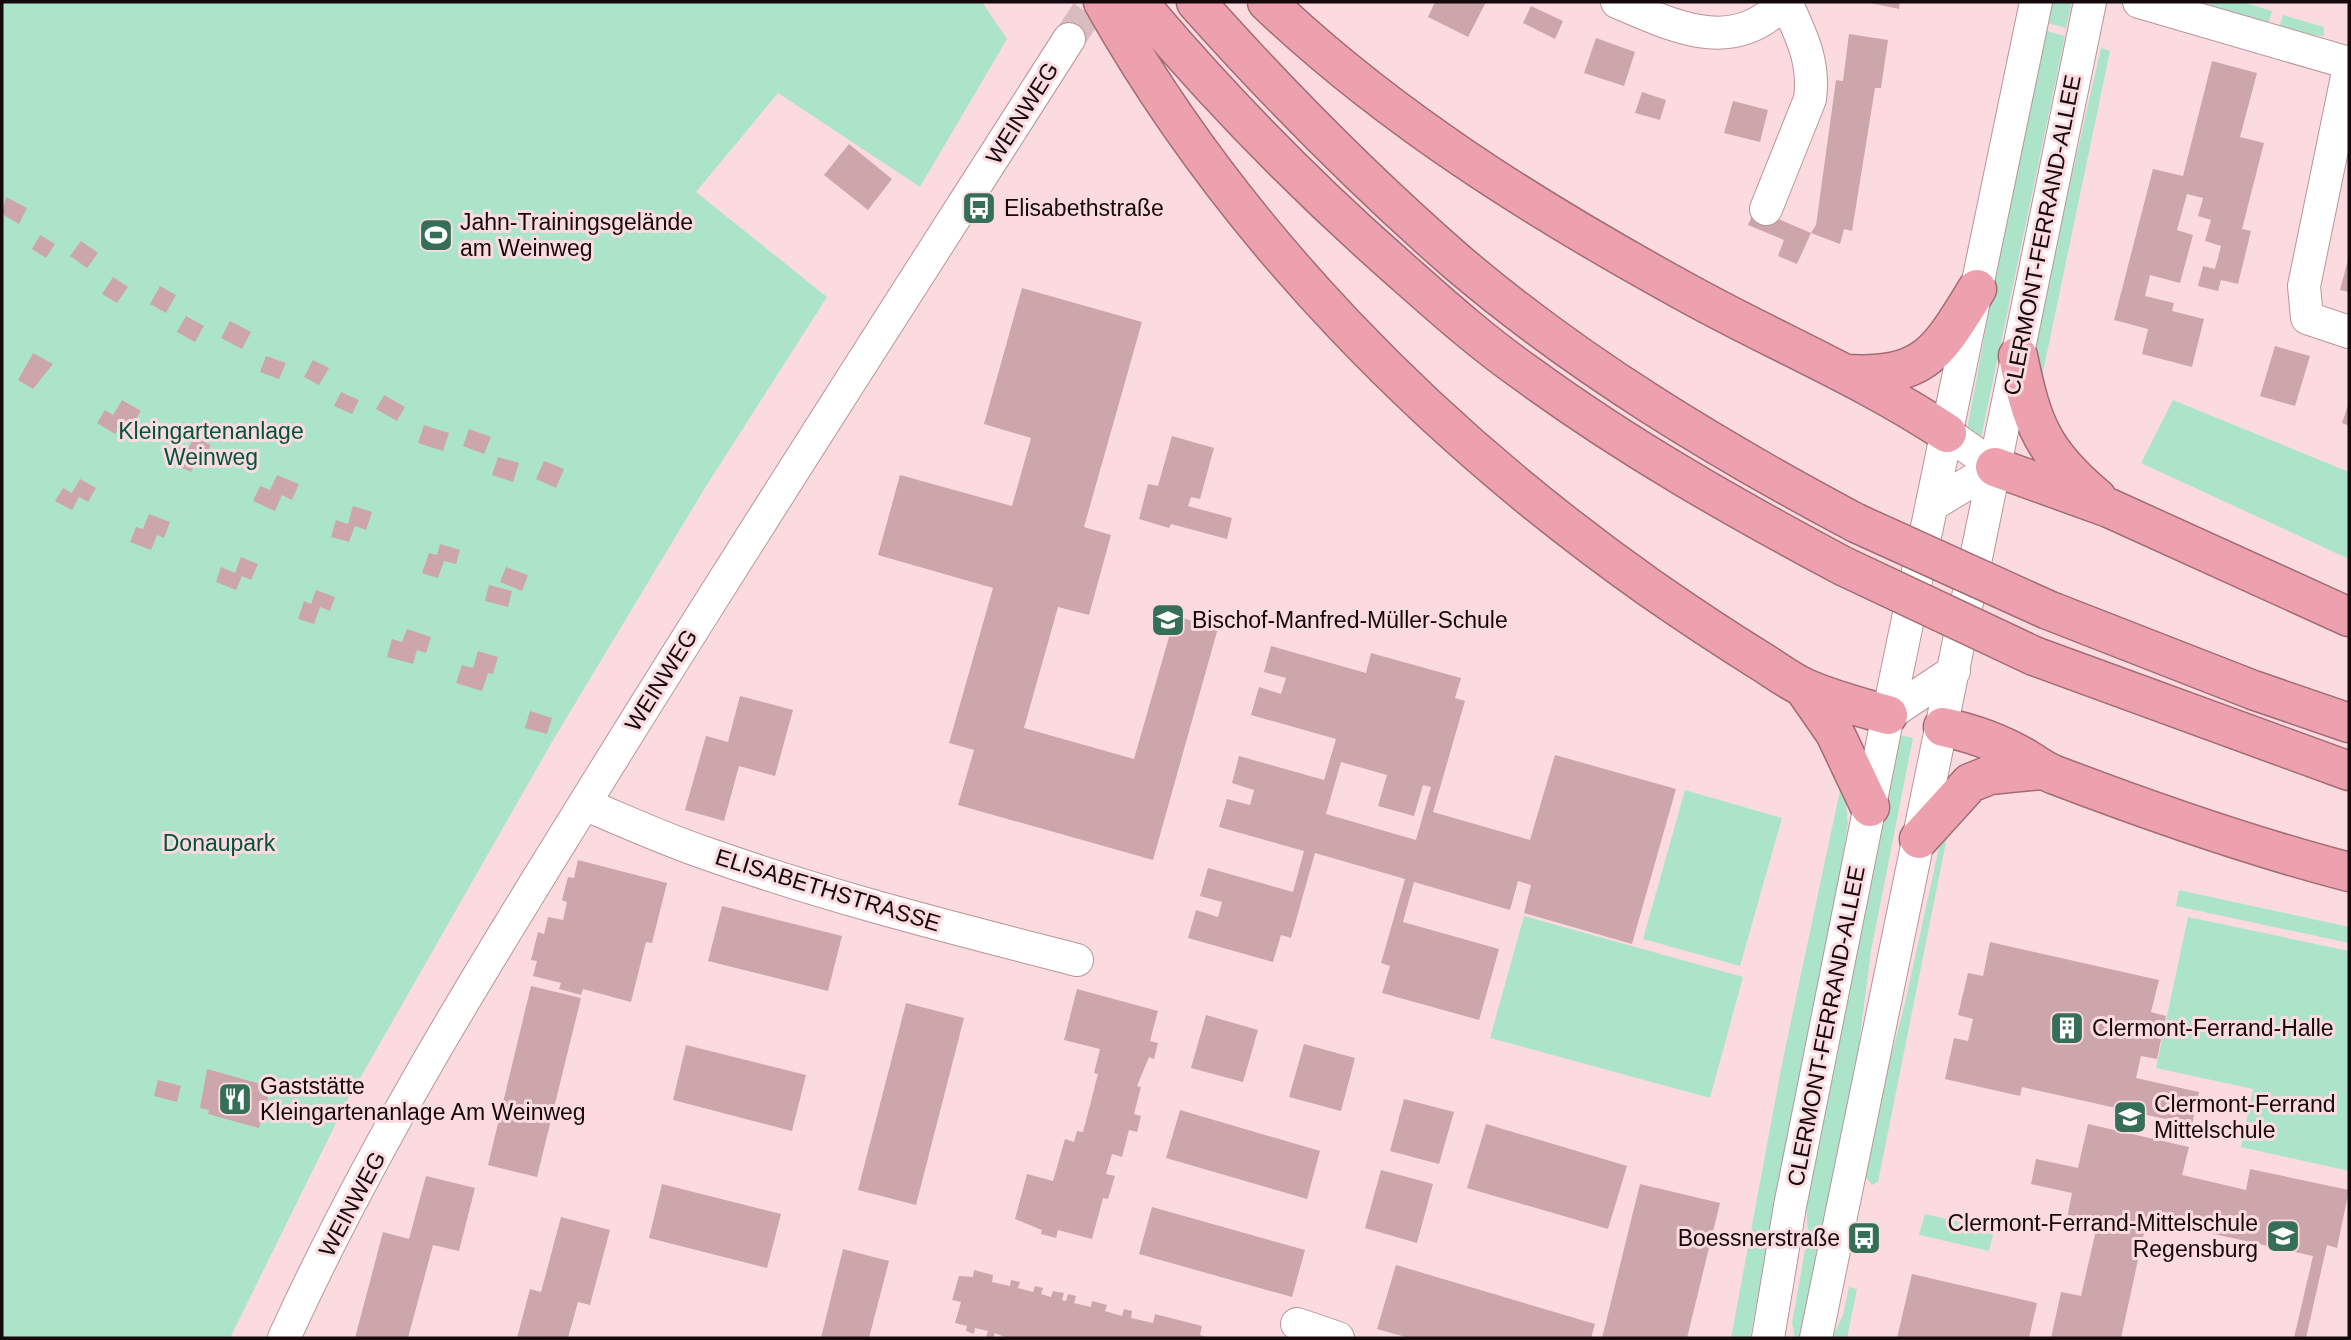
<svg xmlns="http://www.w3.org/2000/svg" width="2351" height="1340" viewBox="0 0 2351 1340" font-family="Helvetica,sans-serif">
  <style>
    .green { fill: #ace4ca }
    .building { fill: #cca6ab; fill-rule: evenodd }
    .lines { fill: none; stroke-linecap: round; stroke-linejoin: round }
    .minor-tunnel { stroke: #d9bcc0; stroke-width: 32; stroke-dasharray: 32 16; stroke-linecap: butt }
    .minor-casing { stroke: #b9949a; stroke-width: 34 }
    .highway-casing { stroke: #a26c75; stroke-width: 41 }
    .minor { stroke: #fff; stroke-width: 32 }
    .highway { stroke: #eda1ae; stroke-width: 38 }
    .highway-bridge-casing { stroke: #a26c75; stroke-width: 41; stroke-linecap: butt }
    .highway-bridge { stroke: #eda1ae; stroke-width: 38 }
    .labels { text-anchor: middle; stroke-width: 6; stroke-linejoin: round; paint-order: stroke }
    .street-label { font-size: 23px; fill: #16090b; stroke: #fbdbe0 }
    .poi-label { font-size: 23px; fill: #16090b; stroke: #fbdbe0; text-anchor: start }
    .park-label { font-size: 23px; fill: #00543b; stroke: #fbdbe0 }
  </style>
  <rect width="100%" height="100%" fill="#fbdbe0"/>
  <path class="green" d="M 2,2 L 982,2 L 1007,39 L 920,187 L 778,93 L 696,192 L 827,297 L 703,491 L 552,742 L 347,1101 L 230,1338 L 2,1338 Z
    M 2045,2 L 2072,2 L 2066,28 L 2041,21 Z
    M 2211,2 L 2242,2 L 2272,11 L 2268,25 L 2210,7 Z
    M 2283,15 L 2324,27 L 2324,36 L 2302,34 L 2279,28 Z
    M 2039,29 L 2065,36 L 1981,438 L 1966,434 C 1993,299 2012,164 2039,29 Z
    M 2101,48 L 2110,51 L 2043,372 L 2035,397 L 2032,349 Z
    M 2173,400 L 2349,472 L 2349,559 L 2141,463 Z
    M 1896,734 L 1913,738 L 1871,951 L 1858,1051 L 1800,1338 L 1795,1338 L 1792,1323 L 1808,1233 L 1805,1193 Z
    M 1843,776 L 1848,824 L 1841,867 L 1750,1338 L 1731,1338 L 1783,1059 Z
    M 1685,790 L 1782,818 L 1740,966 L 1643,939 Z
    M 1952,812 L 1878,1182 L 1872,1185 L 1861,1171 L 1905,1003 L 1943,829 Z
    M 2179,890 L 2349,927 L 2349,943 L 2176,906 Z
    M 1524,916 L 1743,977 L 1710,1098 L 1490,1038 Z
    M 2188,917 L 2349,951 L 2349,1171 L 2241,1147 L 2253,1089 L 2156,1068 Z
    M 1925,1214 L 1994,1230 L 1989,1251 L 1919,1235 Z
    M 1849,1287 L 1857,1289 L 1847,1338 L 1832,1338 L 1843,1315 Z"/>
  <path class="building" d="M 1435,2 L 1486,2 L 1468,37 L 1428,17 Z
    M 1866,2 L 1900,2 L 1899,9 Z
    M 1531,6 L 1563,21 L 1555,39 L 1523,23 Z
    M 1849,34 L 1888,40 L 1881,88 L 1875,88 L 1852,231 L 1844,229 L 1840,244 L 1811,233 L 1816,225 L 1836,80 L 1843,81 Z
    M 1596,38 L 1635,52 L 1624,86 L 1584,73 Z
    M 2212,61 L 2257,73 L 2240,137 L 2264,143 L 2242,229 L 2251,231 L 2238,284 L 2221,280 L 2218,291 L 2198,286 L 2203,266 L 2215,269 L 2221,246 L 2205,241 L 2211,220 L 2198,216 L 2203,198 L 2187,194 L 2177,230 L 2193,235 L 2180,283 L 2150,275 L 2145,296 L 2174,303 L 2172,311 L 2204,319 L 2192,367 L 2142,354 L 2148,329 L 2114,320 L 2153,169 L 2183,176 Z
    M 1642,92 L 1666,100 L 1660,120 L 1635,113 Z
    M 1733,101 L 1768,110 L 1760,142 L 1724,133 Z
    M 849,144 L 892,179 L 868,210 L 824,175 Z
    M 6,197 L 27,208 L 19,224 L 2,214 Z
    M 1755,209 L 1811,233 L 1797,264 L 1778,256 L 1784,240 L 1748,225 Z
    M 40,235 L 55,244 L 46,258 L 32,249 Z
    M 81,241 L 98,253 L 87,268 L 70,256 Z
    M 2349,256 L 2349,292 L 2340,290 Z
    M 113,277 L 128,287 L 117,303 L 102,294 Z
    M 160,286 L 176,295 L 166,313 L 150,304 Z
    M 1022,288 L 1142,322 L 1084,527 L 1111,535 L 1089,615 L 1058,607 L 1024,728 L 1134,759 L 1175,616 L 1218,628 L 1153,860 L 958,805 L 974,750 L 949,743 L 993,588 L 878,555 L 900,475 L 1012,506 L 1031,438 L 984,424 Z
    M 186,316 L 204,326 L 195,342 L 177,332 Z
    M 230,321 L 251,332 L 242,349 L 221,338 Z
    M 2275,346 L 2310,356 L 2295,406 L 2260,396 Z
    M 33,353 L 53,364 L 33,389 L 18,380 Z
    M 266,356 L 286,363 L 279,379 L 260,372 Z
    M 313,360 L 329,368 L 319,385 L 304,377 Z
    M 341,392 L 359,400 L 352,414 L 334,406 Z
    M 384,395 L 405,407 L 397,421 L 376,409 Z
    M 122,400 L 141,411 L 132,426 L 123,420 L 115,434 L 97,423 L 105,410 L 113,415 Z
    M 2349,402 L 2349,426 L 2342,423 Z
    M 424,425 L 449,433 L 443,451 L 418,443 Z
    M 469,429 L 491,437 L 484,454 L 463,446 Z
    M 1172,436 L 1214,448 L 1200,499 L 1191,497 L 1188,506 L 1232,518 L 1227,539 L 1171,524 L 1169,528 L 1139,519 L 1148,484 L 1158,486 Z
    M 194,437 L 211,445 L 204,460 L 198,457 L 191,472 L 172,463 L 179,447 L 187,451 Z
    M 498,457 L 519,463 L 513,482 L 492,475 Z
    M 544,461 L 564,469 L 556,488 L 536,479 Z
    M 277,475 L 299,484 L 292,500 L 282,495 L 275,511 L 253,501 L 260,486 L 270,490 Z
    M 80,479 L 96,488 L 88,502 L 79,497 L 72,510 L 55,501 L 63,488 L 72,493 Z
    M 353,506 L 372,512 L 366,530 L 355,526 L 349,542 L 331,537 L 336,520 L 348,524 Z
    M 149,514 L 170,522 L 164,538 L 157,535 L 151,550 L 130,542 L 136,527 L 143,529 Z
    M 440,544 L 460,550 L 456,564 L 444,561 L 438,578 L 422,573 L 429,553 L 437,555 Z
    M 241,557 L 258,564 L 251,580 L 242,576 L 236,590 L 216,582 L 221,567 L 235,573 Z
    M 506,567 L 528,575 L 522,591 L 500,582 Z
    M 489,585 L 512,591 L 508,607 L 485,601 Z
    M 316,590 L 335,597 L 330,611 L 320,607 L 314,624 L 298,619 L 304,601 L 311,604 Z
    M 407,629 L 431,637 L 426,653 L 417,650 L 413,664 L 387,657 L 392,639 L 402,642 Z
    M 1271,646 L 1366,673 L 1371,653 L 1461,678 L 1455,698 L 1465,701 L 1433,812 L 1530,840 L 1555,755 L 1676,789 L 1632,944 L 1524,913 L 1531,885 L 1518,881 L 1510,910 L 1414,882 L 1403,922 L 1499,949 L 1491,978 L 1479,1020 L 1382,993 L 1390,966 L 1381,963 L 1405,879 L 1315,853 L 1291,938 L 1281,935 L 1273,962 L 1188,938 L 1196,910 L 1218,917 L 1222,902 L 1200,896 L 1208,868 L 1293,892 L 1304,851 L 1219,827 L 1227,799 L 1250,805 L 1254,790 L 1232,783 L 1239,756 L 1324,780 L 1336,739 L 1251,715 L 1259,687 L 1281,694 L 1286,678 L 1264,672 ZM 1341,762 L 1387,775 L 1378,806 L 1414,816 L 1423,785 L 1431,787 L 1416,840 L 1326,814 Z
    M 478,651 L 498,657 L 493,674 L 488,673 L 482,691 L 456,683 L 462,665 L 473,668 Z
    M 740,696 L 793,710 L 775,776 L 739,766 L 724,821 L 685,810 L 706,736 L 728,742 Z
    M 530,711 L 552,718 L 547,734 L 525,728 Z
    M 578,860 L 667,883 L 652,943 L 646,942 L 631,1002 L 583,989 L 581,995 L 559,989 L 561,983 L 533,976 L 537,961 L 531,960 L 538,932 L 544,934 L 548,917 L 563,920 L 567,902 L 562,900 L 568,877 L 574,878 Z
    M 722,906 L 842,936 L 828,991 L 708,961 Z
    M 1990,942 L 2159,980 L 2151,1012 L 2166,1016 L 2157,1059 L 2141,1056 L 2136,1078 L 2199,1092 L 2192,1125 L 2022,1087 L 2020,1096 L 1945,1079 L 1954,1038 L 1968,1041 L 1973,1019 L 1958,1015 L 1968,973 L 1983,976 Z
    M 531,986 L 581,998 L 537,1177 L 488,1165 Z
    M 1077,989 L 1158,1011 L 1150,1041 L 1158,1043 L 1154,1059 L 1149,1057 L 1137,1086 L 1141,1087 L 1134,1114 L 1141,1116 L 1137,1132 L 1129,1130 L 1122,1157 L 1112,1154 L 1106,1174 L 1115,1176 L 1108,1199 L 1103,1198 L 1092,1239 L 1058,1230 L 1056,1238 L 1041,1234 L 1042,1230 L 1015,1219 L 1027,1174 L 1053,1181 L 1065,1139 L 1074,1142 L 1077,1131 L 1083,1132 L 1098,1074 L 1094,1073 L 1100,1049 L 1064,1040 Z
    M 906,1003 L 964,1018 L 916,1205 L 858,1190 Z
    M 1206,1015 L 1258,1030 L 1243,1082 L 1191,1068 Z
    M 1304,1044 L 1355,1058 L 1341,1111 L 1289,1097 Z
    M 686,1045 L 806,1075 L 792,1131 L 673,1100 Z
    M 207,1069 L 271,1087 L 259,1128 L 208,1114 L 209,1110 L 200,1108 Z
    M 158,1080 L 181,1086 L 177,1102 L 154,1096 Z
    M 1404,1099 L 1454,1112 L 1439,1164 L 1390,1151 Z
    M 1180,1110 L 1320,1151 L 1307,1199 L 1166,1158 Z
    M 1486,1124 L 1627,1166 L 1608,1229 L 1467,1188 Z
    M 2088,1124 L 2189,1147 L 2182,1175 L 2246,1190 L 2250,1169 L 2349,1190 L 2337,1248 L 2327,1245 L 2306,1338 L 2294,1338 L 2313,1256 L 2147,1219 L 2121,1338 L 2051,1338 L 2061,1292 L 2081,1296 L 2096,1230 L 2066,1223 L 2072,1193 L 2031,1184 L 2036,1159 L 2078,1168 Z
    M 1381,1170 L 1433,1184 L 1417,1243 L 1365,1228 Z
    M 426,1176 L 475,1188 L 459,1251 L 433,1245 L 408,1338 L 355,1338 L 383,1232 L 409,1239 Z
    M 662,1184 L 781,1214 L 767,1268 L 649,1238 Z
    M 1640,1184 L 1720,1203 L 1687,1338 L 1602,1338 Z
    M 1152,1207 L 1305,1250 L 1292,1297 L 1139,1254 Z
    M 561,1217 L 610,1230 L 590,1305 L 578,1302 L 568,1338 L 517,1338 L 530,1289 L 541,1292 Z
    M 843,1249 L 889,1261 L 869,1338 L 821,1338 Z
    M 1396,1265 L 1595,1324 L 1591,1338 L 1409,1338 L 1377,1329 Z
    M 974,1270 L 993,1275 L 992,1282 L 1010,1286 L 1011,1280 L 1020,1282 L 1018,1288 L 1033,1292 L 1035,1286 L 1043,1288 L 1041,1294 L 1051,1297 L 1053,1291 L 1064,1293 L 1062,1300 L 1066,1301 L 1068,1294 L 1076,1296 L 1074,1303 L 1091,1307 L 1092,1301 L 1107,1305 L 1105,1311 L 1122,1316 L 1124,1309 L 1132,1311 L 1131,1318 L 1153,1323 L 1155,1314 L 1202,1326 L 1200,1335 L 1210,1338 L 1007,1338 L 995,1333 L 993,1338 L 986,1337 L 988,1331 L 975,1328 L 974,1334 L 966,1331 L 967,1326 L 955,1323 L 961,1302 L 952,1300 L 959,1276 L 973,1277 Z
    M 1912,1274 L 2037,1303 L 2029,1338 L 1897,1338 Z"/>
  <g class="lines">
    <path class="minor-tunnel" d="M 1069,39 L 1094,2"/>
    <g class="minor-casing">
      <path id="minor" d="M 1617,2 C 1674,26 1733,57 1784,2
        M 2139,2 L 2349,63
        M 2349,67 L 2304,286 L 2307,318 L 2349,332
        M 1766,209 L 1810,99 C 1815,61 1801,35 1786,2
        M 1947,433 L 1995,467
        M 1932,505 L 1995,467
        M 1888,715 L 1954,671
        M 584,804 C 625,821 666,840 708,854 C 829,897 953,928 1077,960
        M 1297,1324 L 1338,1338
        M 284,1338 C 370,1149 481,970 591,793 C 747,540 909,290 1069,39
        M 1768,1338 L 1790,1206 L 1888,715 L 2036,2
        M 1816,1338 L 2090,2"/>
    </g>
    <g class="highway-casing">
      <path id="highway" d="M 1103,2 C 1234,235 1433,435 1650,588 C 1686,613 1722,637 1759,660 C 1774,669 1789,681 1805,688 C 1832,700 1860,707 1888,715
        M 1138,2 C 1218,97 1303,184 1396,266 C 1439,304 1481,342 1527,374 C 1627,447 1734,508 1843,566
        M 1196,2 C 1278,94 1365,182 1458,263 C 1579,366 1717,449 1856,523
        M 1267,2 C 1389,118 1533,208 1680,289 C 1769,339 1863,377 1947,433
        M 2018,356 C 2032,424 2042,452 2097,498
        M 1847,374 C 1926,378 1938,352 1977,289
        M 1995,467 L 2109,508 L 2349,617
        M 2048,610 L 2253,690 L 2349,723
        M 2034,656 L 2349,771
        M 1803,687 L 1835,733 L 1870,807
        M 1943,727 C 1972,733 2002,744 2027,759 C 2037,765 2044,771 2055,775 C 2152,812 2249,846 2349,872
        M 1919,839 L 1970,783 L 1990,775 L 2042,770"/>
    </g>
    <use href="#minor" class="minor"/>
    <use href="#highway" class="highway"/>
    <g class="highway-bridge-casing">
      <path id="highway-bridge" d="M 1856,523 L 2048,610
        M 1843,566 L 2034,656"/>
    </g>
    <use href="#highway-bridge" class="highway-bridge"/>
  </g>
  <defs>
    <g id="bus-square" transform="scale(1.75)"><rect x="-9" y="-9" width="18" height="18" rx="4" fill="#366f58" stroke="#fbdbe0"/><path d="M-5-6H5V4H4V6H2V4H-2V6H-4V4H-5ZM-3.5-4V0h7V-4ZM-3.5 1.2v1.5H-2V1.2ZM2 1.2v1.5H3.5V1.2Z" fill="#fff"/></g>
    <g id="stadium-square" transform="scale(1.75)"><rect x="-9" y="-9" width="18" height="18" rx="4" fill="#366f58" stroke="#fbdbe0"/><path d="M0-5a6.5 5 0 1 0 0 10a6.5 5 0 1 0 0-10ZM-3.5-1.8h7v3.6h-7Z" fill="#fff"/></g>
    <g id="school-square" transform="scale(1.75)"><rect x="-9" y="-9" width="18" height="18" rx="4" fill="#366f58" stroke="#fbdbe0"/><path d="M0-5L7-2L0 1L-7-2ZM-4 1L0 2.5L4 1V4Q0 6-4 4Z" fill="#fff"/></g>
    <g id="building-square" transform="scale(1.75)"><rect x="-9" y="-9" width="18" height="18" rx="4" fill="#366f58" stroke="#fbdbe0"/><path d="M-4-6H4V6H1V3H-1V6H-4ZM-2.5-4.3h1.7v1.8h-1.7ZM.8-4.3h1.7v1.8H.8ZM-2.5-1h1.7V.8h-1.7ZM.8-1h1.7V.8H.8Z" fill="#fff"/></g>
    <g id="restaurant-square" transform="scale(1.75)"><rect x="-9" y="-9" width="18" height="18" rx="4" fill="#366f58" stroke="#fbdbe0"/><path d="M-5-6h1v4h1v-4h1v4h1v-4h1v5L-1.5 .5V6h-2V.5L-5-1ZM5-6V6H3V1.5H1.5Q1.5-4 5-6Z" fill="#fff"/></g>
  </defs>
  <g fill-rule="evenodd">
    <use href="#bus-square" x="979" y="208"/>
    <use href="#stadium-square" x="436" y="235"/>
    <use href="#school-square" x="1168" y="620"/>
    <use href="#building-square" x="2067" y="1028"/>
    <use href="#restaurant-square" x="235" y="1099"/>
    <use href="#school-square" x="2130" y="1117"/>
    <use href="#school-square" x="2283" y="1236"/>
    <use href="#bus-square" x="1864" y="1238"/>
  </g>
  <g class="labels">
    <g class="street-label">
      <text transform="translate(1022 113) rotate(-58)" y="8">WEINWEG</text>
      <text transform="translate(2042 235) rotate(-79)" y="8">CLERMONT-FERRAND-ALLEE</text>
      <text transform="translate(661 680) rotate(-58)" y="8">WEINWEG</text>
      <text transform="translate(828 890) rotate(17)" y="8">ELISABETHSTRASSE</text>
      <text transform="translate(1826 1026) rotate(-79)" y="8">CLERMONT-FERRAND-ALLEE</text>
      <text transform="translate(352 1204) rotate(-62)" y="8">WEINWEG</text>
    </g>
    <g class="poi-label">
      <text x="1004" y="216">Elisabethstraße</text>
      <text x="460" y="230">Jahn-Trainingsgelände<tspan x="460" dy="26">am Weinweg</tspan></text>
      <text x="1192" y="628">Bischof-Manfred-Müller-Schule</text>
      <text x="2092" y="1036">Clermont-Ferrand-Halle</text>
      <text x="260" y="1094">Gaststätte<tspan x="260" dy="26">Kleingartenanlage Am Weinweg</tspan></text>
      <text x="2154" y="1112">Clermont-Ferrand<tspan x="2154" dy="26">Mittelschule</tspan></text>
      <text x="2258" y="1231" text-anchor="end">Clermont-Ferrand-Mittelschule<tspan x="2258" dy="26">Regensburg</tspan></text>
      <text x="1840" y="1246" text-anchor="end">Boessnerstraße</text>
    </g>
    <g class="park-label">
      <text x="211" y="439">Kleingartenanlage<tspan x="211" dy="26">Weinweg</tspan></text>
      <text x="219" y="851">Donaupark</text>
    </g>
  </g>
  <rect width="2351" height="1340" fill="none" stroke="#16090b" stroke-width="7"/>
</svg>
